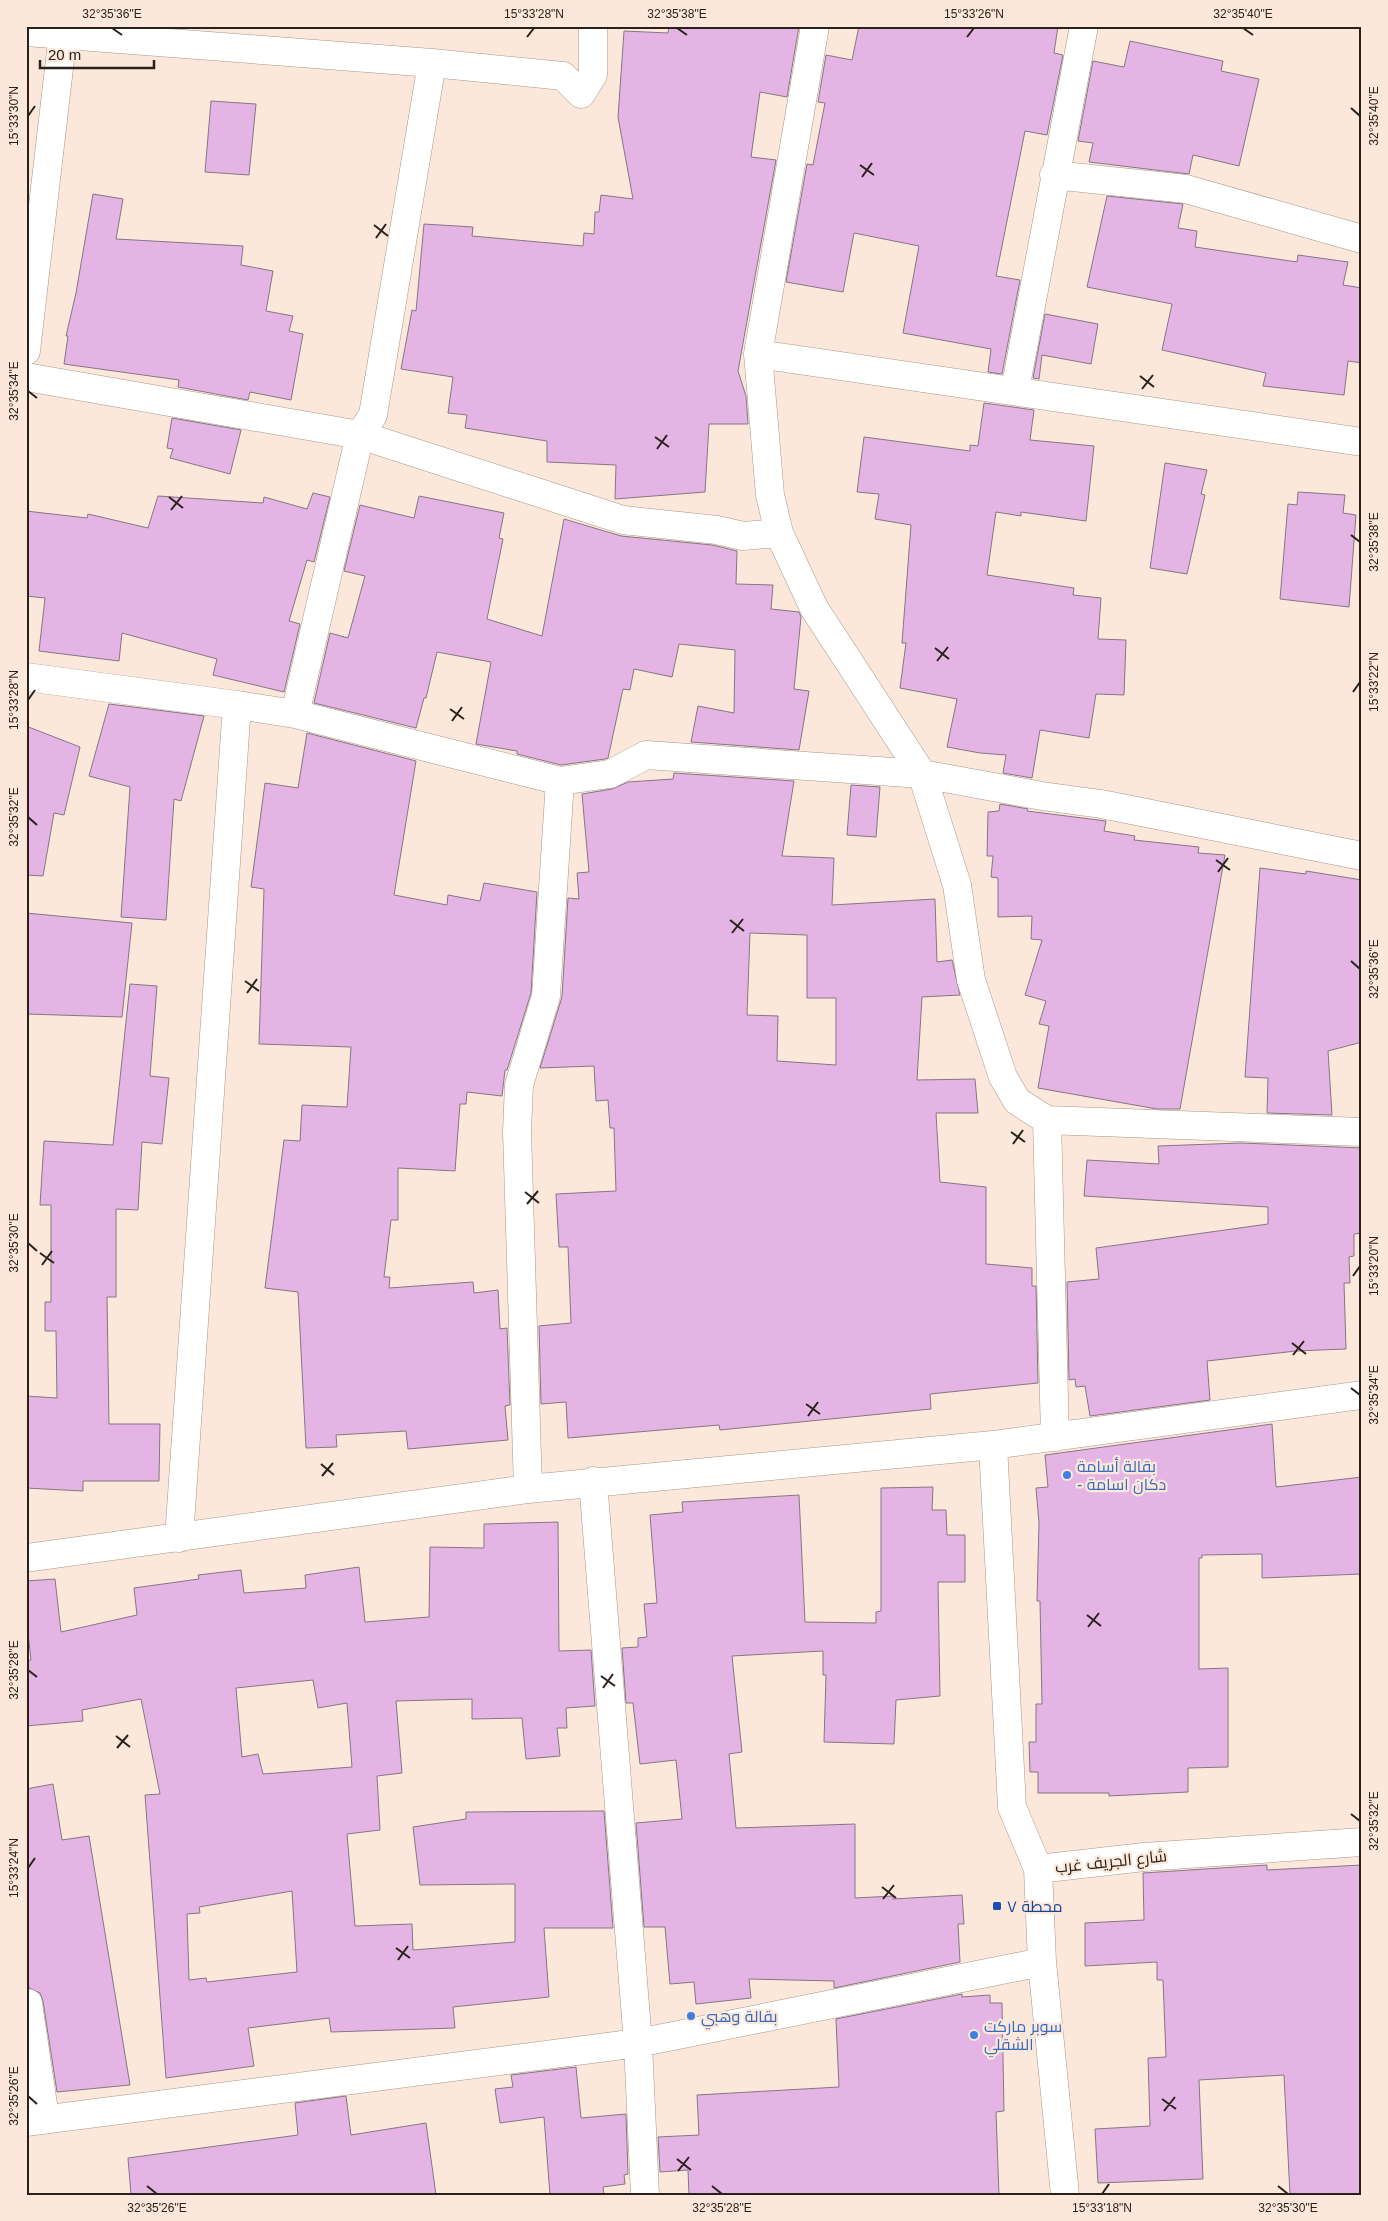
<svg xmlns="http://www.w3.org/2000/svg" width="1388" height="2221" viewBox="0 0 1388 2221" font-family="Arial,Cairo,sans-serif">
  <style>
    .building { fill: #e4b5e4; stroke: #857685; fill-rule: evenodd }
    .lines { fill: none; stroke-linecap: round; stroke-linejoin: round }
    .minor-casing { stroke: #a89688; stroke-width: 29 }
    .minor { stroke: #fff; stroke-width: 28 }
    .ticks { fill: none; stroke: #29221c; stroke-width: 2 }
    .shop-dot { fill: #3f7fe0; stroke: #fce8da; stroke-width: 2 }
    .transit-dot { fill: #1a4fb4; stroke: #fce8da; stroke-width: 2 }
    .labels { text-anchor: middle; stroke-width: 4.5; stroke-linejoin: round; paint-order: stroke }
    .shop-label { font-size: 16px; fill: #366cbe; stroke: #fce8da; text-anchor: start }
    .street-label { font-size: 16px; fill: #29221c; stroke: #fce8da }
    .transit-label { font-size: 16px; fill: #164399; stroke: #fce8da; text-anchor: start }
    .neatline { fill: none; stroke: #29221c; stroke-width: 2 }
    .ticks-label { font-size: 12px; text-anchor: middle; fill: #29221c }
  </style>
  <rect width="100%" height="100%" fill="#fce8da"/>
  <path class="building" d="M 669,26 L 799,26 L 787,97 L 760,92 L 751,157 L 776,160 L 738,371 L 746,396 L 748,424 L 709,424 L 705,492 L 615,499 L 616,465 L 547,462 L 547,441 L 465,428 L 467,415 L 448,413 L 453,377 L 401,369 L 412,310 L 416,311 L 424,224 L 473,227 L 472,236 L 583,246 L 584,233 L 594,234 L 595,212 L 599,212 L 601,195 L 633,199 L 618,117 L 624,31 L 668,33 Z
    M 859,26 L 1058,26 L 1054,53 L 1063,55 L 1047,135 L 1025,131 L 996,276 L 1020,280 L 1002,374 L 988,372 L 991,349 L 903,333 L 919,246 L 854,233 L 843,292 L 786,282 L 807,164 L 813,165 L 825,103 L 818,102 L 826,55 L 852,60 Z
    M 1130,41 L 1223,61 L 1221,71 L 1259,79 L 1239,166 L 1193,155 L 1189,174 L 1089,162 L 1093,143 L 1078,141 L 1093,61 L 1124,67 Z
    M 211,101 L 256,104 L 249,175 L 205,172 Z
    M 93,194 L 123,199 L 116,239 L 243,246 L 241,265 L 273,271 L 266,311 L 293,316 L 289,331 L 303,334 L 291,400 L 250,392 L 248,400 L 178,387 L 179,380 L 64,364 L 68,336 L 66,336 L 76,293 Z
    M 1107,196 L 1183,204 L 1178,228 L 1197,231 L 1195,247 L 1297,262 L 1298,255 L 1348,262 L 1343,285 L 1362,288 L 1362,363 L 1348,361 L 1344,395 L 1263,386 L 1266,373 L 1162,350 L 1172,304 L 1087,287 Z
    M 1045,314 L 1098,324 L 1091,364 L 1042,355 L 1039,379 L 1033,378 Z
    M 984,403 L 1034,410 L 1030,440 L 1094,446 L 1086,521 L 1021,512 L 1021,516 L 996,512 L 987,575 L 1074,588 L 1073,595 L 1101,598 L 1098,639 L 1126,640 L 1124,695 L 1096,694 L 1089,738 L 1040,730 L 1032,778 L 1003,773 L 1006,755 L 980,753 L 947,747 L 957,699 L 900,688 L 906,643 L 902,643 L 911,525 L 875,519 L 879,494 L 857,492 L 864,437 L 970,451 L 970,445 L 978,446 Z
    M 172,418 L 241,430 L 230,474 L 170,458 L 173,449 L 167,448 Z
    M 1165,463 L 1207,470 L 1201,494 L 1205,495 L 1187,574 L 1150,568 Z
    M 1298,492 L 1345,495 L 1343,513 L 1356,515 L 1349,607 L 1280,599 L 1288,504 L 1297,505 Z
    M 313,493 L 330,497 L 314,562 L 307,560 L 289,621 L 300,624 L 284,692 L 213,675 L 217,659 L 122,633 L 119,661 L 39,651 L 45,598 L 26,596 L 26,511 L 87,518 L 88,514 L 148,528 L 158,496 L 263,503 L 264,497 L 307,509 Z
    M 419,496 L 504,513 L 499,538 L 503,539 L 487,619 L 542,636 L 564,519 L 621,536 L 712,545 L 737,551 L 736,584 L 773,585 L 771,609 L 799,612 L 801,617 L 794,689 L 809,691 L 799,750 L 691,742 L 698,706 L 734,713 L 735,650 L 679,644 L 672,677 L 634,669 L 630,690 L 623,689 L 608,758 L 605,759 L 561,765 L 517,754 L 517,751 L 476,744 L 491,662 L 437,652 L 426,698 L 424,698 L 416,728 L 314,703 L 330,633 L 348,638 L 365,576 L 344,571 L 360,505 L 414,518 Z
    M 109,704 L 204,716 L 181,801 L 174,799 L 166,920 L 121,917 L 130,787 L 89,776 Z
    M 26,726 L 80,747 L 64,815 L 54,813 L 43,876 L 26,875 Z
    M 307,733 L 416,761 L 394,895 L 447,905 L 448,895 L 480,901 L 484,883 L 537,892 L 531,993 L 507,1070 L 505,1070 L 502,1096 L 467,1092 L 466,1104 L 460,1104 L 455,1171 L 398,1168 L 398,1220 L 391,1220 L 384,1277 L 390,1277 L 389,1288 L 473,1282 L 474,1293 L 498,1290 L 500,1329 L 507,1328 L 510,1405 L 505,1406 L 508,1440 L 408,1449 L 406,1431 L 336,1435 L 337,1447 L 306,1448 L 298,1292 L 265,1288 L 284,1140 L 300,1141 L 302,1105 L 347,1107 L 351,1047 L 259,1044 L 264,889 L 251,887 L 265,783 L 298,788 Z
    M 674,773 L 794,781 L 782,856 L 834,858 L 832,905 L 935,899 L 937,962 L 952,960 L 960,995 L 922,997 L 917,1080 L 975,1079 L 978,1113 L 936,1113 L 940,1182 L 986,1187 L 986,1264 L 1032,1268 L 1032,1286 L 1036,1286 L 1038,1383 L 930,1394 L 931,1409 L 720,1430 L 719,1425 L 568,1438 L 566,1402 L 541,1404 L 539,1326 L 571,1323 L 568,1247 L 559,1247 L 556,1194 L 616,1191 L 614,1128 L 610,1128 L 608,1100 L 596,1101 L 594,1066 L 540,1068 L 562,997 L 568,898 L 579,899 L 577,873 L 589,872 L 582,794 L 612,789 L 628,782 L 673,779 ZM 750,933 L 807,935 L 807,998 L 836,998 L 836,1065 L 777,1061 L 778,1016 L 747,1015 Z
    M 851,785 L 880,787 L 876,837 L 847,835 Z
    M 1000,804 L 1028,809 L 1027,811 L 1106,821 L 1104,831 L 1135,836 L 1134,840 L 1199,847 L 1198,853 L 1225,855 L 1180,1109 L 1157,1109 L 1038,1088 L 1049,1026 L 1039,1024 L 1046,1001 L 1025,995 L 1042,940 L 1031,939 L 1032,916 L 998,917 L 998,878 L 991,877 L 993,856 L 987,856 L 988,812 L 999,811 Z
    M 1260,868 L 1306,874 L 1306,871 L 1362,880 L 1362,1042 L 1328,1051 L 1332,1115 L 1267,1113 L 1268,1078 L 1245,1077 Z
    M 26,913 L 132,923 L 122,1017 L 26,1014 Z
    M 130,984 L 157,986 L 150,1076 L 169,1078 L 162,1144 L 142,1142 L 138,1210 L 116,1209 L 116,1297 L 107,1297 L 109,1424 L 160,1424 L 159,1481 L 83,1481 L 83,1491 L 26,1488 L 26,1396 L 57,1398 L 56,1331 L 45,1331 L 45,1302 L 51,1302 L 51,1205 L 40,1205 L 44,1141 L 113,1145 Z
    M 1241,1143 L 1362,1148 L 1362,1233 L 1354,1234 L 1354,1256 L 1349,1257 L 1350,1283 L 1344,1283 L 1346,1349 L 1296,1351 L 1207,1361 L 1210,1400 L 1090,1416 L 1085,1386 L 1076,1387 L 1075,1379 L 1069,1380 L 1067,1282 L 1099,1279 L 1096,1248 L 1268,1224 L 1268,1207 L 1084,1196 L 1087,1160 L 1159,1164 L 1158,1146 Z
    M 1272,1424 L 1276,1487 L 1362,1477 L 1362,1574 L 1262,1578 L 1262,1554 L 1202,1555 L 1202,1558 L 1199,1558 L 1199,1669 L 1228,1668 L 1228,1767 L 1188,1768 L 1188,1792 L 1109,1796 L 1109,1793 L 1038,1793 L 1038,1772 L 1030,1772 L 1029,1742 L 1036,1742 L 1036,1704 L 1042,1704 L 1040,1601 L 1037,1601 L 1039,1523 L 1036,1488 L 1048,1487 L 1045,1455 Z
    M 933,1487 L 932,1510 L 946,1510 L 947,1535 L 965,1535 L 965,1582 L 938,1582 L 940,1696 L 896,1700 L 894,1744 L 824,1742 L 826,1675 L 823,1675 L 823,1651 L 732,1656 L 742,1752 L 729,1754 L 736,1828 L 855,1824 L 855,1898 L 893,1896 L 893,1899 L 962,1895 L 964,1924 L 958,1924 L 960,1962 L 834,1988 L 834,1981 L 749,1979 L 751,1998 L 696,2004 L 694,1982 L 670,1984 L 665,1927 L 644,1927 L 636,1823 L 682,1819 L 676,1760 L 640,1764 L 633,1703 L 626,1703 L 622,1648 L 638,1647 L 638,1638 L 647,1637 L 644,1604 L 657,1603 L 650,1515 L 683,1512 L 682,1502 L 799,1495 L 805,1622 L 876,1623 L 876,1612 L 881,1611 L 881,1488 Z
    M 558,1522 L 559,1651 L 591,1650 L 595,1706 L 566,1708 L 567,1728 L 557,1728 L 560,1756 L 526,1759 L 522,1718 L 472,1719 L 472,1699 L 396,1701 L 402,1773 L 377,1776 L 380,1830 L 347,1834 L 355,1926 L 412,1924 L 413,1950 L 515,1942 L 515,1884 L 420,1885 L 413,1827 L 466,1819 L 466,1812 L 604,1811 L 613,1928 L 544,1928 L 549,1997 L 453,2007 L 455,2028 L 331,2032 L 329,2018 L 248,2028 L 254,2066 L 166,2078 L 145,1795 L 160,1794 L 141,1699 L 82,1710 L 83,1721 L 26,1726 L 26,1661 L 31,1660 L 26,1615 L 26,1581 L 55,1579 L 61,1632 L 137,1615 L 134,1588 L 199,1579 L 198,1575 L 241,1570 L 244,1593 L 306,1588 L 305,1575 L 359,1567 L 365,1622 L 429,1617 L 430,1547 L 484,1548 L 484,1524 ZM 313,1680 L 318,1708 L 347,1703 L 352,1767 L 263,1774 L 258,1754 L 242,1757 L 236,1688 ZM 292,1891 L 297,1972 L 207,1982 L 206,1978 L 189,1980 L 187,1914 L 200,1913 L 199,1907 Z
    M 53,1784 L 62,1840 L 89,1836 L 130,2085 L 57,2092 L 43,2001 L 40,1993 L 29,1988 L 26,1967 L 26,1789 Z
    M 1267,1865 L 1267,1870 L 1362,1865 L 1362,2195 L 1290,2195 L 1284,2075 L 1199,2080 L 1203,2179 L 1098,2183 L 1095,2129 L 1150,2126 L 1148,2058 L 1166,2057 L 1163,1980 L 1157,1980 L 1157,1962 L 1085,1966 L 1085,1923 L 1144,1920 L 1143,1873 Z
    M 962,1994 L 962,1997 L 990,1995 L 990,2003 L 1002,2003 L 1004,2111 L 996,2112 L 999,2195 L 689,2195 L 688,2170 L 660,2172 L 658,2137 L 699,2135 L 697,2095 L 839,2087 L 836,2019 Z
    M 576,2067 L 581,2118 L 626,2114 L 628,2174 L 624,2175 L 625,2184 L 603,2187 L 604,2195 L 550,2195 L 544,2117 L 500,2123 L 495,2089 L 513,2087 L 511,2075 Z
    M 346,2096 L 351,2135 L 426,2123 L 436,2195 L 131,2195 L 128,2158 L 298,2135 L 295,2103 Z"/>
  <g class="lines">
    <g class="minor-casing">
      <path id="minor" d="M 815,26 L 758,354 L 770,495 L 779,533 L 814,608 L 922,774 L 957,885 L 971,980 L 1003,1077 L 1017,1101 L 1047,1120 L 1362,1132
        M 26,32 L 432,63 L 563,76 L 581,94 L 593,75 L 593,26
        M 1054,175 L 1186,189 L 1362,239
        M 26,351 L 63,34
        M 758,354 L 1362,442
        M 26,377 L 360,435 L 623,520 L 717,530 L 743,536 L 779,533
        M 1015,390 L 1084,26
        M 26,677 L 237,705
        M 295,714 L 560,781 L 610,774 L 646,755 L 922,774 L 1042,796 L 1101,804 L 1362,856
        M 1047,1120 L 1055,1437
        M 993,1445 L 1012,1807 L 1038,1869
        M 593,1481 L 638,2043 L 645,2195
        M 528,1489 L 517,1131 L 519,1085 L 546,996 L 560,781
        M 179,1538 L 237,705 L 295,714 L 360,435 L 373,415 L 432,63
        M 26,1558 L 528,1489 L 993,1445 L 1362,1395
        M 28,2003 L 45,2118
        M 26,2122 L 638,2043 L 1042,1962
        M 1065,2195 L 1042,1962 L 1038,1869 L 1144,1857 L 1362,1842"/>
    </g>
    <use href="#minor" class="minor"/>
  </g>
  <path class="ticks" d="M 112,28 L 122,35M 677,28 L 687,35M 1243,28 L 1253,35M 527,37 L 534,28M 967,37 L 974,28M 1351,108 L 1360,116M 28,116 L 35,106M 860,165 L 874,175M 862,177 L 872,163M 374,225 L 388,236M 376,238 L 386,224M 1140,376 L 1154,387M 1142,389 L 1153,375M 28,391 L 37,398M 655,437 L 669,447M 657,449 L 667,435M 169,497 L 183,508M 171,510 L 182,496M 1351,535 L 1360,542M 935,648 L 949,659M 937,661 L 948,647M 1353,692 L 1360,682M 28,700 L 35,690M 450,709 L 464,719M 452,721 L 462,707M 28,817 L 37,825M 1216,860 L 1230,870M 1218,872 L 1228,858M 730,920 L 744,931M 732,933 L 743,919M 1351,961 L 1360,969M 245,981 L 259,991M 247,993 L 257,979M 1011,1132 L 1025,1142M 1013,1144 L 1023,1130M 525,1192 L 539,1203M 527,1204 L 538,1191M 28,1243 L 37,1251M 40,1253 L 54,1263M 42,1265 L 52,1251M 1353,1276 L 1360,1266M 1292,1343 L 1306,1354M 1293,1355 L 1304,1341M 1351,1388 L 1360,1395M 806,1404 L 820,1414M 808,1416 L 818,1402M 321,1464 L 334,1475M 322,1476 L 333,1463M 1087,1615 L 1101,1626M 1088,1627 L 1099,1613M 28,1670 L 37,1677M 601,1676 L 615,1686M 603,1688 L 613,1674M 116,1736 L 130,1747M 117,1748 L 128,1735M 1351,1814 L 1360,1821M 28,1868 L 35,1858M 882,1887 L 896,1898M 883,1899 L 894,1885M 396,1948 L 410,1958M 398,1960 L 408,1946M 28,2096 L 37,2104M 1162,2099 L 1176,2109M 1164,2111 L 1175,2097M 677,2159 L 691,2170M 678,2171 L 689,2157M 147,2186 L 157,2194M 712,2186 L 722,2194M 1278,2186 L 1288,2194M 1102,2194 L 1109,2184"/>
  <g class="shop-dot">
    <circle cx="1067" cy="1475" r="5"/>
    <circle cx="691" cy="2016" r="5"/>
    <circle cx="974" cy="2035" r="5"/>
  </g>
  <rect class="transit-dot" x="992" y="1901" width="10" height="10" rx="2.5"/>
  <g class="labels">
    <g class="shop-label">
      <text x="1077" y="1472">بقالة أسامة<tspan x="1077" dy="18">- دكان اسامة</tspan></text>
      <text x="701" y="2022">بقالة وهبي</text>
      <text x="984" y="2032">سوبر ماركت<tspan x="984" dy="18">الشقلي</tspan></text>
    </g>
    <g class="street-label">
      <text transform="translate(1111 1861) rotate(-6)" y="6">شارع الجريف غرب</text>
    </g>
    <g class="transit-label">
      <text x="1007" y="1912">محطة ٧</text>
    </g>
  </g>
  <rect width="1388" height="2221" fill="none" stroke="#fce8da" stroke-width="55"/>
  <path d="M40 60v8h114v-8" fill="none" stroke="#29221c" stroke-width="2.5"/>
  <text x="48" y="60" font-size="15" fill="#29221c" stroke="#fce8da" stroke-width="4" paint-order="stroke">20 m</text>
  <rect x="28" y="28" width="1332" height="2166" class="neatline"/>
  <g class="ticks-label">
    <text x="112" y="18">32°35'36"E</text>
    <text x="534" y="18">15°33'28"N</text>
    <text x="677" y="18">32°35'38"E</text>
    <text x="974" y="18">15°33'26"N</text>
    <text x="1243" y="18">32°35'40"E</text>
    <text transform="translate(1374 116) rotate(-90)" y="4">32°35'40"E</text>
    <text transform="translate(14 116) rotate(-90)" y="4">15°33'30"N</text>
    <text transform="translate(14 391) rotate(-90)" y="4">32°35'34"E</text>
    <text transform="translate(1374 542) rotate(-90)" y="4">32°35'38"E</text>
    <text transform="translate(1374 682) rotate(-90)" y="4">15°33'22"N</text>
    <text transform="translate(14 700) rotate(-90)" y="4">15°33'28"N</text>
    <text transform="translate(14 817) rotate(-90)" y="4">32°35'32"E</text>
    <text transform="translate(1374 969) rotate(-90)" y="4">32°35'36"E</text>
    <text transform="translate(14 1243) rotate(-90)" y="4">32°35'30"E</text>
    <text transform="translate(1374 1266) rotate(-90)" y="4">15°33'20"N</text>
    <text transform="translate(1374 1395) rotate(-90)" y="4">32°35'34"E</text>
    <text transform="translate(14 1670) rotate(-90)" y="4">32°35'28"E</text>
    <text transform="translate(1374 1821) rotate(-90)" y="4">32°35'32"E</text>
    <text transform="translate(14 1868) rotate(-90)" y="4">15°33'24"N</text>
    <text transform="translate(14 2096) rotate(-90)" y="4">32°35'26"E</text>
    <text x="157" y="2212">32°35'26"E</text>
    <text x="722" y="2212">32°35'28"E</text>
    <text x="1102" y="2212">15°33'18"N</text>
    <text x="1288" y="2212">32°35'30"E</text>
  </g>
</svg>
